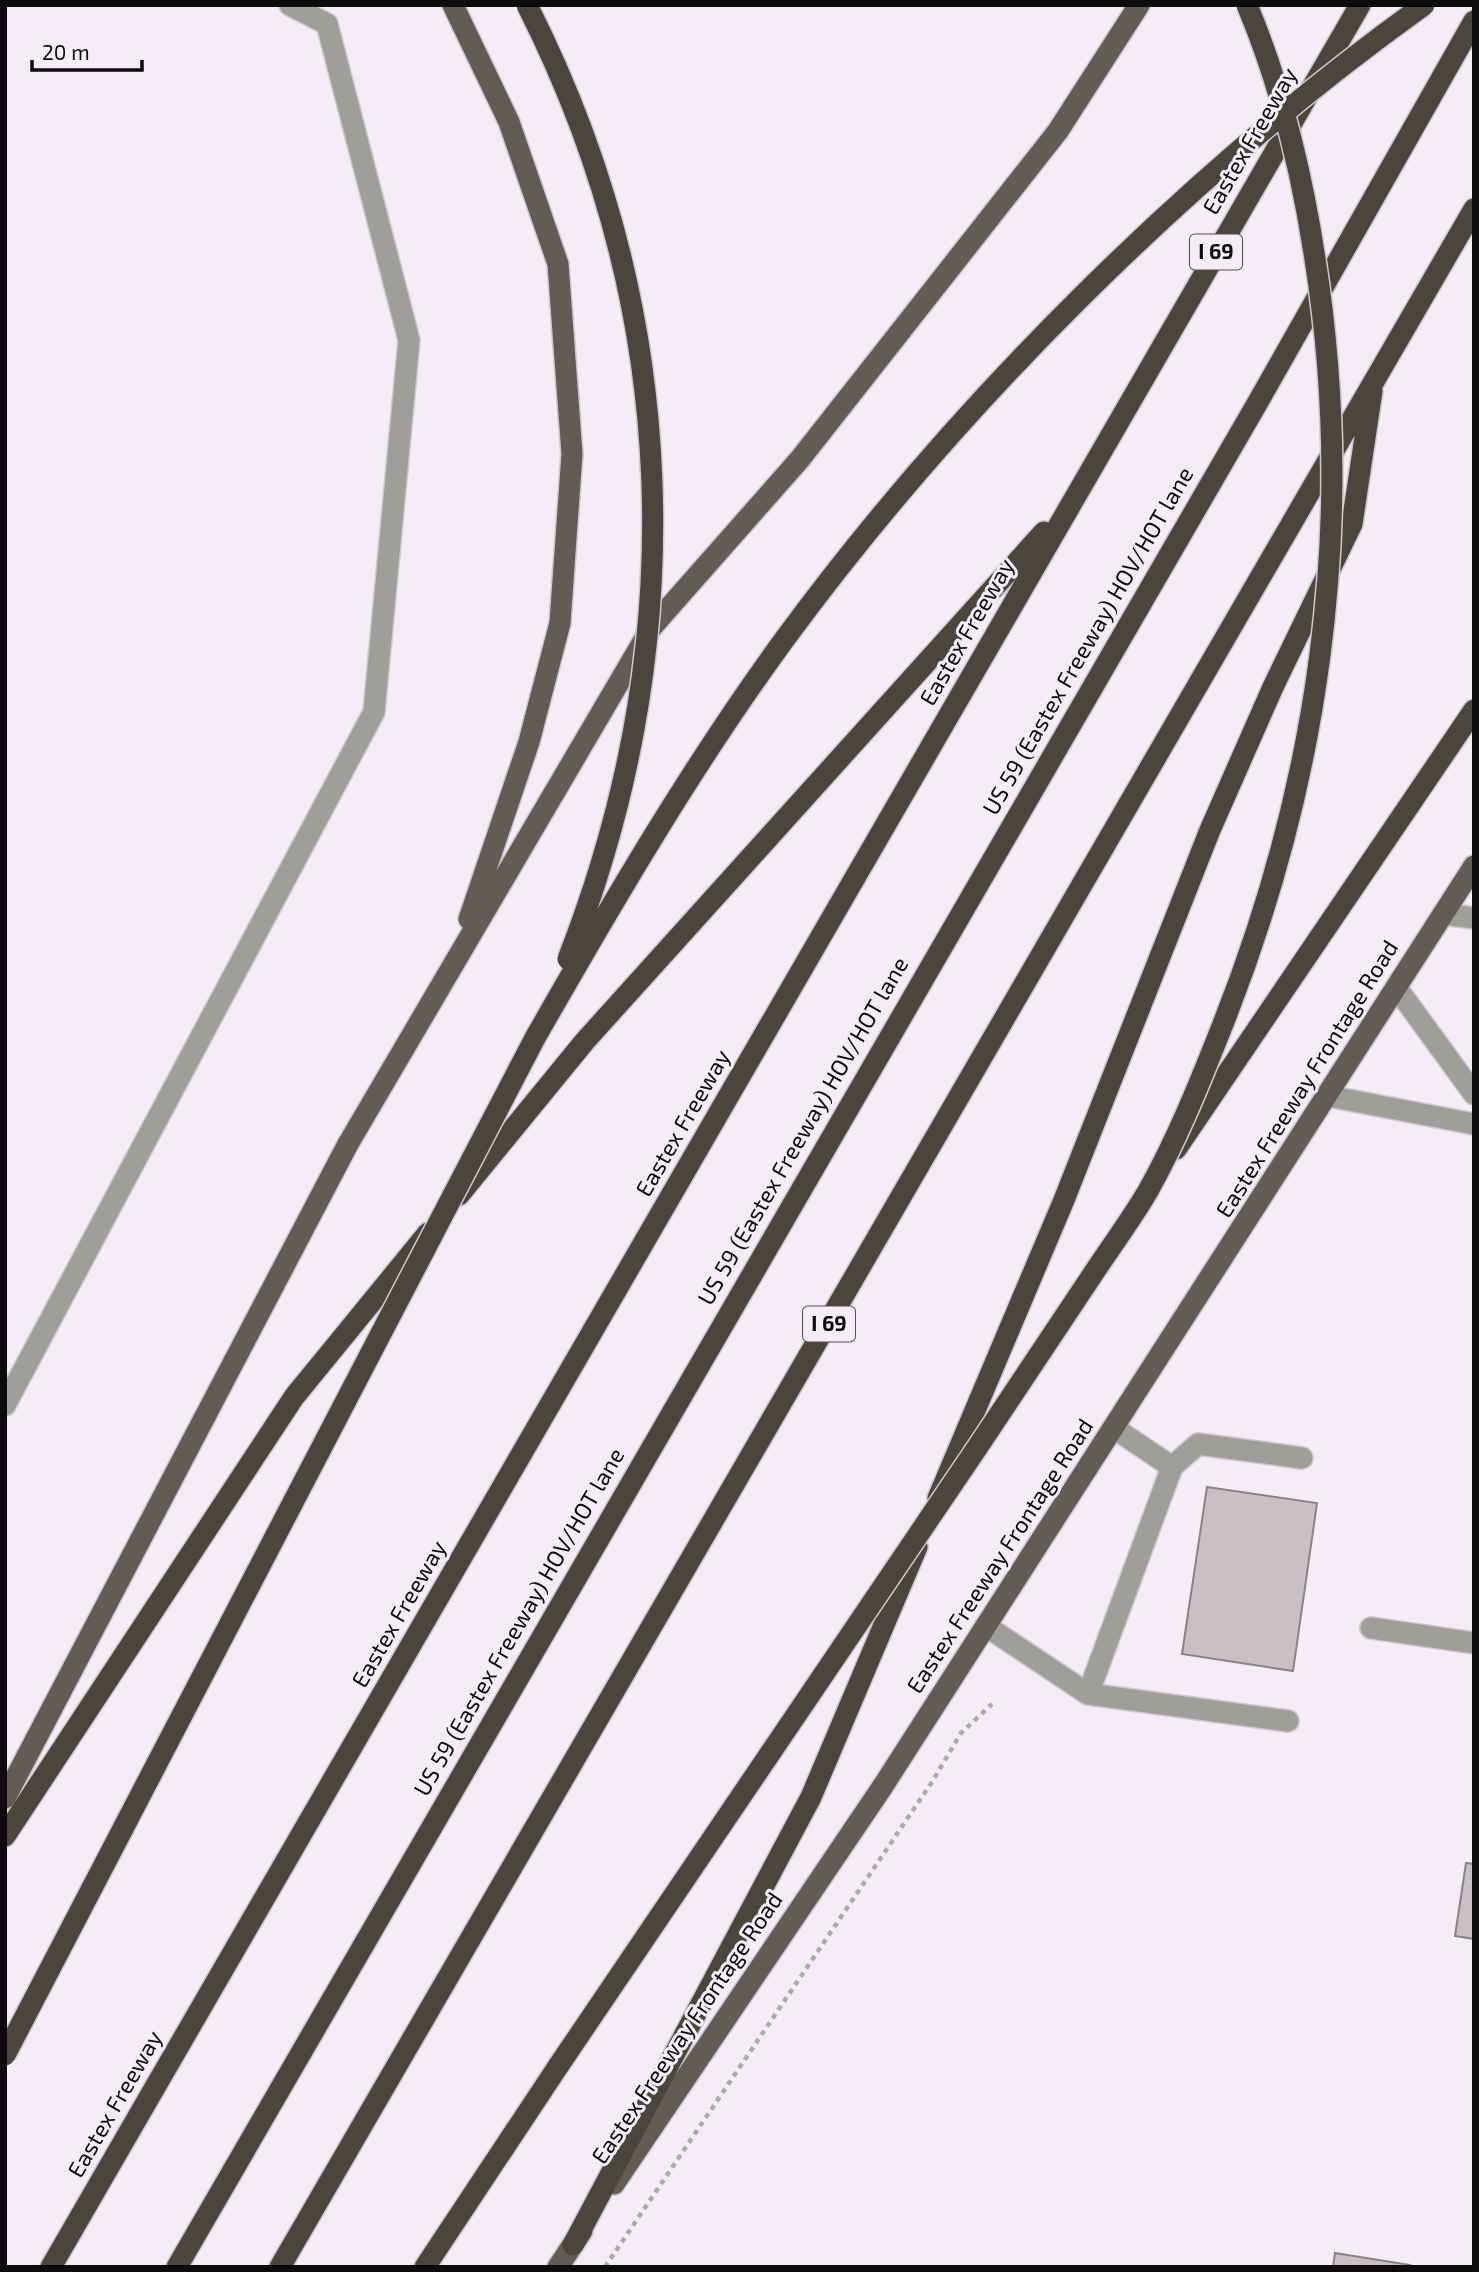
<svg xmlns="http://www.w3.org/2000/svg" width="1479" height="2272" viewBox="0 0 1479 2272" font-family="'Exo 2',sans-serif">
  <style>
    .building { fill: #cabfc4; stroke: #8c8286; stroke-width: 2 }
    .lines { fill: none; stroke-linecap: round; stroke-linejoin: round }
    .minor-casing { stroke: #cec9d0; stroke-width: 24 }
    .major-casing { stroke: #cec9d0; stroke-width: 24 }
    .highway-casing { stroke: #cec9d0; stroke-width: 24 }
    .path { stroke: #aea9af; stroke-width: 4.5; stroke-dasharray: 5 5; stroke-linecap: butt }
    .minor { stroke: #a09e9b; stroke-width: 21 }
    .major { stroke: #605d56; stroke-width: 21 }
    .highway { stroke: #49463e; stroke-width: 21 }
    .highway-bridge-casing { stroke: #cec9d0; stroke-width: 24; stroke-linecap: butt }
    .highway-bridge { stroke: #49463e; stroke-width: 21 }
    .labels { text-anchor: middle; stroke-width: 6; stroke-linejoin: round; paint-order: stroke }
    .shield { fill: #f3edf5; stroke: #524f53; stroke-width: 2 }
    .shield-label { font-size: 21px; font-weight: bold; fill: #0d0b0e }
    .street-label { font-size: 23px; fill: #0d0b0e; stroke: #f3edf5 }
  </style>
  <rect width="100%" height="100%" fill="#f3edf5"/>
  <path class="building" d="M 1207,1487 L 1317,1503 L 1293,1671 L 1182,1654 Z
    M 1466,1863 L 1474,1864 L 1474,1939 L 1455,1936 Z
    M 1335,2253 L 1410,2265 L 1409,2267 L 1333,2267 Z"/>
  <g class="lines">
    <g class="minor-casing">
      <path id="minor" d="M 1443,914 L 1474,918
        M 1396,987 L 1474,1094
        M 1328,1096 L 1474,1124
        M 5,1405 L 374,712 L 409,340 L 327,24 L 290,5
        M 1114,1428 L 1172,1467 L 1198,1444 L 1302,1458
        M 986,1626 L 1088,1694 L 1288,1721
        M 1371,1628 L 1474,1643
        M 1088,1694 L 1172,1467"/>
    </g>
    <g class="major-casing">
      <path id="major" d="M 453,5 L 509,122 L 558,264 L 572,454 L 560,623 L 529,742 L 469,919
        M 5,1798 L 348,1144 L 651,628 L 800,459 L 1058,131 L 1139,5
        M 614,2184 L 883,1786 L 1474,866
        M 558,2267 L 582,2231"/>
    </g>
    <g class="highway-casing">
      <path id="highway" d="M 1176,1149 L 1474,710
        M 459,1195 L 585,1041 L 1044,532
        M 938,1498 L 1064,1200 L 1210,830 L 1273,687 L 1352,524 L 1372,391
        M 5,1836 L 294,1397 L 428,1233
        M 573,2245 L 811,1797 L 917,1547
        M 51,2267 L 1360,5
        M 177,2267 L 1258,402 L 1474,21
        M 280,2267 L 1474,209
        M 425,2267 L 559,2065"/>
    </g>
    <path class="path" d="M 605,2267 L 932,1782 L 961,1733 L 992,1704"/>
    <use href="#minor" class="minor"/>
    <use href="#major" class="major"/>
    <use href="#highway" class="highway"/>
    <g class="highway-bridge-casing">
      <path id="highway-bridge" d="M 527,5 C 681,309 692,642 568,959
        M 5,2055 L 535,1038 C 612,903 692,766 784,640 C 956,406 1188,174 1424,5
        M 559,2065 C 699,1860 839,1655 977,1448 C 1015,1391 1053,1334 1091,1277 C 1110,1248 1131,1220 1148,1191 C 1176,1141 1198,1087 1219,1034 C 1319,786 1357,524 1315,259 C 1302,173 1281,86 1247,5"/>
    </g>
    <use href="#highway-bridge" class="highway-bridge"/>
  </g>
  <g class="labels">
    <g class="shield">
      <rect x="1190" y="234.5" width="52" height="35" rx="5"/>
      <rect x="803" y="1306.5" width="52" height="35" rx="5"/>
    </g>
    <g class="shield-label">
      <text x="1216" y="259">I 69</text>
      <text x="829" y="1331">I 69</text>
    </g>
    <g class="street-label">
      <text transform="translate(1250 141) rotate(-60)" y="8">Eastex Freeway</text>
      <text transform="translate(967 632) rotate(-60)" y="8">Eastex Freeway</text>
      <text transform="translate(1088 641) rotate(-60)" y="8">US 59 (Eastex Freeway) HOV/HOT lane</text>
      <text transform="translate(1307 1079) rotate(-58)" y="8">Eastex Freeway Frontage Road</text>
      <text transform="translate(683 1123) rotate(-60)" y="8">Eastex Freeway</text>
      <text transform="translate(803 1131) rotate(-60)" y="8">US 59 (Eastex Freeway) HOV/HOT lane</text>
      <text transform="translate(1000 1556) rotate(-57)" y="8">Eastex Freeway Frontage Road</text>
      <text transform="translate(399 1614) rotate(-60)" y="8">Eastex Freeway</text>
      <text transform="translate(519 1622) rotate(-60)" y="8">US 59 (Eastex Freeway) HOV/HOT lane</text>
      <text transform="translate(687 2028) rotate(-56)" y="8">Eastex Freeway Frontage Road</text>
      <text transform="translate(115 2104) rotate(-60)" y="8">Eastex Freeway</text>
    </g>
  </g>
  <rect width="1479" height="2272" fill="none" stroke="#0d0b0e" stroke-width="14"/>
  <path d="M32 60v10h110v-10" fill="none" stroke="#0d0b0e" stroke-width="3.5"/>
  <text x="42" y="60" font-size="21" fill="#0d0b0e" stroke="#f3edf5" stroke-width="5" paint-order="stroke">20 m</text>
</svg>
